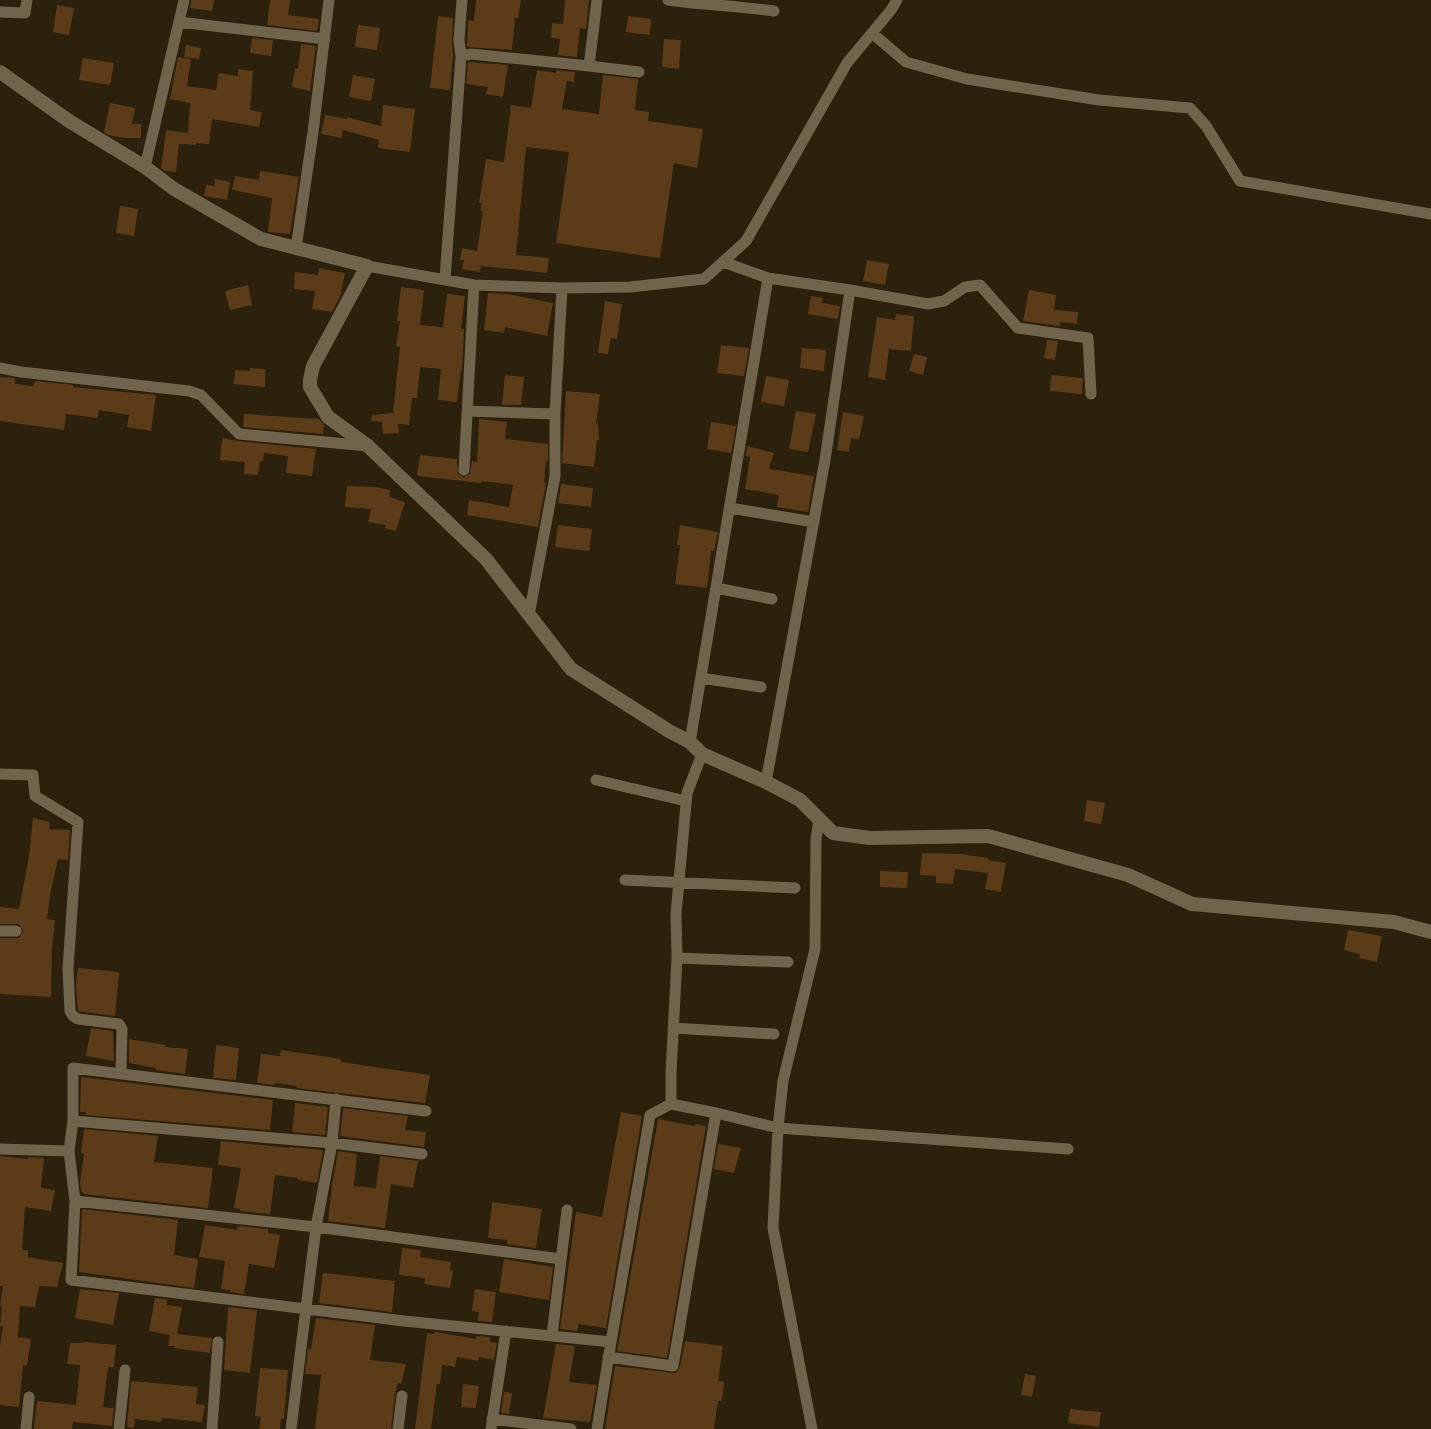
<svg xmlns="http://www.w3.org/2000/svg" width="1431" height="1429" viewBox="0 0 1431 1429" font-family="Mulish,sans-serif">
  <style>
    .building { fill: #5b3b18 }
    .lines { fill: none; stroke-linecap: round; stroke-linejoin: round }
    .minor { stroke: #70644d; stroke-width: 11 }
    .tertiary { stroke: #70644d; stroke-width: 14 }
  </style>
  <rect width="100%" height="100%" fill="#2c210c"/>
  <path class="building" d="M 191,0 L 214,0 L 212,11 L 190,8 Z
    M 270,0 L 290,0 L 288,15 L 319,19 L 317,31 L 267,25 Z
    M 476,0 L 521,0 L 518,18 L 515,18 L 512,50 L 467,47 L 468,20 L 474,21 Z
    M 565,0 L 589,0 L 586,29 L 580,28 L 577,57 L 558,55 L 560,39 L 551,38 L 552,23 L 563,24 Z
    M 57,5 L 74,8 L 69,35 L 53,32 Z
    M 438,16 L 453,18 L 452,40 L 453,56 L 450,90 L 430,88 Z
    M 628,16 L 651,19 L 650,35 L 626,32 Z
    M 358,25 L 380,28 L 377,50 L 355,47 Z
    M 252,38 L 273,40 L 271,56 L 250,53 Z
    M 664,39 L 681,40 L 679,69 L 662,67 Z
    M 301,44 L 316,46 L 310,91 L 292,87 L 295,68 L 298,69 Z
    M 186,45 L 201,48 L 199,59 L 184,57 Z
    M 178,57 L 191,59 L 187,86 L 216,90 L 219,73 L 238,76 L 238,69 L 253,71 L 250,110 L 262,112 L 259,127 L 212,119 L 209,144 L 196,143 L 196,145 L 179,144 L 176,172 L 165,171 L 161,168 L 166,130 L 188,133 L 190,103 L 170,99 Z
    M 83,58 L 114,63 L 110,85 L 79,80 Z
    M 468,62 L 508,65 L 503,97 L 486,94 L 488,87 L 466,84 Z
    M 537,70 L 556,73 L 556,70 L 575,72 L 574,82 L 567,81 L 562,109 L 599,114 L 603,75 L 638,79 L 635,110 L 649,112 L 648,121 L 703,129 L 697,168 L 674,163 L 660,258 L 556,243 L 569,152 L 526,147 L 516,255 L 549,258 L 547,273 L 481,266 L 480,272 L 462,269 L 464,260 L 460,260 L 462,248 L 477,251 L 483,211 L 480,211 L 482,203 L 479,203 L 486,159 L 504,162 L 511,105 L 531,108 Z
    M 353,75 L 375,79 L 371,101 L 349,97 Z
    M 110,103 L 135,108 L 132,124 L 141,124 L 141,138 L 125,138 L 108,135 L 104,132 Z
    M 383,105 L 415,109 L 410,152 L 378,148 L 379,140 L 343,130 L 341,138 L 321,134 L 325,115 L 347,119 L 347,117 L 381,126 Z
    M 260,171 L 299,177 L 290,234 L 268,232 L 272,198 L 232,190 L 235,176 L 259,180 Z
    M 215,179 L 230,182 L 227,200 L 204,196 L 206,185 L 214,186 Z
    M 120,206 L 138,209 L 134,236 L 116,233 Z
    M 867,260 L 889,264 L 885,285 L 863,281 Z
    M 319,268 L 345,273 L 340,297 L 332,312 L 312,309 L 315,291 L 294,289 L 295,272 L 318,275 Z
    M 248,285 L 252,305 L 230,310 L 225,291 Z
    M 401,287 L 424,290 L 420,325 L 443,327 L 447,294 L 465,296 L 461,329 L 464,329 L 462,370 L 461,370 L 457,402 L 438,400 L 441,369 L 420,367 L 417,398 L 412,398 L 409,425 L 398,424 L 399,433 L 383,434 L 382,422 L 371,421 L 372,415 L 393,413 L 400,347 L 396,346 L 400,321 L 397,321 Z
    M 1029,290 L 1056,295 L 1054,310 L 1078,312 L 1077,324 L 1060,322 L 1060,326 L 1023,321 Z
    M 488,293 L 508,294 L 553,303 L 547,336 L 505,327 L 504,333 L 484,330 Z
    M 811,296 L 823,298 L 822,303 L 840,306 L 838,319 L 808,314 Z
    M 605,301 L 622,304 L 617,339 L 611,338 L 608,354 L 598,353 Z
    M 896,314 L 914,316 L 911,351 L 889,349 L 885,380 L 868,377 L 877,317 L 895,320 Z
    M 1047,340 L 1058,341 L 1055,360 L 1044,358 Z
    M 721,345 L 749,348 L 744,376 L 717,373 Z
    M 802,348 L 826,350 L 824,371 L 800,368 Z
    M 914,354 L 927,357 L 923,375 L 909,371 Z
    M 250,368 L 265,369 L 265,387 L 234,384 L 235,370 L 250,371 Z
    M 505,375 L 524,377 L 521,405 L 502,405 Z
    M 1051,375 L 1083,378 L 1082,394 L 1050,391 Z
    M 766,376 L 789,380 L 784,406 L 761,402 Z
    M 0,377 L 15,378 L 15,384 L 34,386 L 35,381 L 73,385 L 73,387 L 156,395 L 151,431 L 127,427 L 129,415 L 99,410 L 98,418 L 66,414 L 64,430 L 0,421 Z
    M 566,391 L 600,394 L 596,424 L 598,423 L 599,440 L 597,440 L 594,467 L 562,463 Z
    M 796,411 L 816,414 L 808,452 L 789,449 Z
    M 843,412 L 864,416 L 859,439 L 851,438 L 849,452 L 837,450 Z
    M 244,414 L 319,419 L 324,425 L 323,434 L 243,427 Z
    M 479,419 L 507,422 L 505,439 L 548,444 L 548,461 L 546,461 L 544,482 L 546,483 L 538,527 L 467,515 L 469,500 L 509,507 L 513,485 L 482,481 L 482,483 L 417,476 L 420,455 L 457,459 L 458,474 L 463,477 L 470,474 L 472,461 L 477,462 Z
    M 711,422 L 736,426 L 731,453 L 707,449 Z
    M 222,438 L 238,441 L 316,449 L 312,476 L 286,473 L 288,456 L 264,453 L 263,461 L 260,461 L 258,475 L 244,474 L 245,462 L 220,460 Z
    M 747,446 L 774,453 L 769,469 L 814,476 L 808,512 L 777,507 L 779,495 L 745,489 L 750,457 L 746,456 Z
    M 561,484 L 593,488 L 591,507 L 558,503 Z
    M 347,486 L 375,487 L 390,490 L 389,497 L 405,502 L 396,531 L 385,528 L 386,525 L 368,522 L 371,509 L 345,507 Z
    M 558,525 L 592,529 L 589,551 L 555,547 Z
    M 680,525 L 718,532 L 714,551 L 711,551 L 707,588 L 675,584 L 680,545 L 677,545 Z
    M 1087,800 L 1105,803 L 1101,824 L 1084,821 Z
    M 33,818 L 50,822 L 49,829 L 70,830 L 68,860 L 58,859 L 50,895 L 47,919 L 55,920 L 52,948 L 51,997 L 0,994 L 0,938 L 19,938 L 23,931 L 19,924 L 0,924 L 0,907 L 19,909 L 29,856 Z
    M 922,853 L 960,854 L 989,858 L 988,860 L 1006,863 L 1001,892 L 985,889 L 988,873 L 955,869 L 953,884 L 936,883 L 936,876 L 920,875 Z
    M 880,871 L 908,872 L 907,888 L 880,887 Z
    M 1348,930 L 1382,936 L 1377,962 L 1359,958 L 1360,954 L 1344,950 Z
    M 78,968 L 119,972 L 115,1016 L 78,1011 L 76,985 Z
    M 91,1028 L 113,1031 L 114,1061 L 86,1056 Z
    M 129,1039 L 166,1045 L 165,1047 L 188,1049 L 185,1074 L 155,1070 L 156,1068 L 129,1063 Z
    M 216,1045 L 239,1048 L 236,1080 L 213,1078 Z
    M 281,1050 L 341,1059 L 341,1062 L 430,1075 L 425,1103 L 296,1088 L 297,1086 L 275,1083 L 275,1085 L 257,1083 L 261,1054 L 280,1056 Z
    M 81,1077 L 273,1100 L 270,1130 L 85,1115 L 86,1112 L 80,1112 Z
    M 295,1103 L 328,1107 L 325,1135 L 292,1132 Z
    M 343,1108 L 408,1116 L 405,1130 L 426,1132 L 424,1147 L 340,1136 Z
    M 621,1112 L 642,1116 L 606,1328 L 579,1324 L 577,1331 L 560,1329 L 576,1212 L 602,1217 Z
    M 658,1119 L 695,1126 L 696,1124 L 706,1126 L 667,1358 L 617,1351 Z
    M 84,1129 L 158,1136 L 154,1162 L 213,1168 L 208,1208 L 84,1194 L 84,1193 L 82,1192 L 80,1184 L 84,1153 L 81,1153 Z
    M 221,1141 L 290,1148 L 290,1147 L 323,1150 L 317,1183 L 298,1180 L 298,1178 L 275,1175 L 270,1214 L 240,1211 L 240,1209 L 234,1208 L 241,1168 L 218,1165 Z
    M 718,1144 L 741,1148 L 734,1173 L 714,1169 Z
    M 338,1151 L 357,1154 L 354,1186 L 376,1188 L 380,1156 L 418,1161 L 413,1188 L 391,1184 L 385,1228 L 328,1221 L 332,1185 Z
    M 0,1156 L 28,1159 L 29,1157 L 44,1158 L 41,1188 L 55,1190 L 51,1211 L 25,1207 L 22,1250 L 28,1250 L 28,1257 L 63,1263 L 57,1287 L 39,1286 L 35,1307 L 20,1306 L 18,1337 L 31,1339 L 27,1366 L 23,1365 L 19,1407 L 0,1405 L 0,1346 L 3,1326 L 0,1326 L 2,1306 L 0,1306 L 3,1286 L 0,1286 Z
    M 492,1202 L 542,1209 L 536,1248 L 507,1244 L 507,1240 L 488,1238 Z
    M 82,1209 L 178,1220 L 174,1255 L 198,1259 L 194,1288 L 79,1272 Z
    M 205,1225 L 237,1230 L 237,1226 L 268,1229 L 268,1233 L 280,1235 L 274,1268 L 249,1264 L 244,1294 L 230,1292 L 230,1290 L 221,1289 L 225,1261 L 199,1257 Z
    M 402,1248 L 421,1250 L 420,1257 L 451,1262 L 450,1270 L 453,1271 L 450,1288 L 424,1284 L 425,1278 L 399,1275 Z
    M 504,1259 L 553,1267 L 549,1300 L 499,1292 Z
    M 323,1273 L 395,1281 L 392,1312 L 319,1303 Z
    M 80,1289 L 119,1293 L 113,1325 L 75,1318 Z
    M 475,1289 L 496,1292 L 492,1322 L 478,1321 L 479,1312 L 472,1311 Z
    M 155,1298 L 167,1299 L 167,1305 L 182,1307 L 177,1334 L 212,1338 L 210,1353 L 174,1348 L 175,1346 L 168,1346 L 170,1335 L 149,1331 Z
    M 228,1307 L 257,1310 L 250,1373 L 224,1370 Z
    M 316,1318 L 375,1325 L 370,1360 L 406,1364 L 401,1384 L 398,1383 L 395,1395 L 391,1429 L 315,1429 L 321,1375 L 305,1374 L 308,1349 L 311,1349 Z
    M 435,1332 L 476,1339 L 476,1336 L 490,1337 L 490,1342 L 497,1343 L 494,1360 L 479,1357 L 478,1361 L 457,1357 L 455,1367 L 442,1365 L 440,1384 L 437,1384 L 431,1429 L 415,1429 L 427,1333 L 434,1334 Z
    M 685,1341 L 723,1346 L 718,1381 L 724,1382 L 722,1401 L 718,1401 L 714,1429 L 605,1429 L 615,1366 L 675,1373 L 680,1367 Z
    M 83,1342 L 116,1345 L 114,1367 L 108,1367 L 103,1407 L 114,1408 L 112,1426 L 73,1422 L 72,1429 L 34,1429 L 37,1401 L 76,1405 L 80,1365 L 67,1364 L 70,1343 L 83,1343 Z
    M 556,1344 L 575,1346 L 569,1382 L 597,1385 L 590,1422 L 543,1418 Z
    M 260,1368 L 288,1370 L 284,1419 L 281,1419 L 280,1429 L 259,1429 L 261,1417 L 255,1416 Z
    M 1025,1374 L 1036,1376 L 1032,1397 L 1021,1395 Z
    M 131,1381 L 198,1387 L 196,1404 L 205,1405 L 202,1422 L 162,1418 L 161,1422 L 135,1419 L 134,1428 L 127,1427 Z
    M 463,1384 L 479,1386 L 476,1408 L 461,1407 Z
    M 504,1392 L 512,1393 L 509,1414 L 501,1413 Z
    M 1070,1409 L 1101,1412 L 1099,1427 L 1068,1423 Z"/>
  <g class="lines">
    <path class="minor" d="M 668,0 C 703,5 738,6 774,11
      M 0,12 L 25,13 L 27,0
      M 179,22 L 325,39
      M 872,33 L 906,62 L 967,79 L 1099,100 L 1190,108 L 1206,126 L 1240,181 L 1431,214
      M 461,56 L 459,40 L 462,0
      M 589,66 L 639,72
      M 145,167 L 184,0
      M 296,248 L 313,132 L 329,0
      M 723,262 L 768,278 L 850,290
      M 367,266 L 474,285 L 562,288 L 630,287 L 704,279 L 746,241 L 847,63 L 891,10 L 897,0
      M 445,279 L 461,56 L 471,54 L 589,66 L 597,0
      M 0,368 L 21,372 L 189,391 L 201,395 L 239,434 L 368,446
      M 467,411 L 555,414
      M 464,470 L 474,285
      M 730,508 L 814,522
      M 716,588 L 772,599
      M 529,615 L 555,476 L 555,414 L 562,288
      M 701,678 L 761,687
      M 690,742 L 768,278
      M 0,774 L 33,775 L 35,796 L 78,822 L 68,969 L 70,1011 L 73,1016 L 78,1019 L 119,1024 L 122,1029 L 121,1074
      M 596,780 L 686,801
      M 766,782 L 825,460 L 850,290 L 928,304 L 944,301 L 965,287 L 980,285 L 1018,328 L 1088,338 L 1091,394
      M 625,880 L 795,888
      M 0,931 L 16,931
      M 677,958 L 788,962
      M 673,1028 L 774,1034
      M 671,1104 L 671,1073 L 677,958 L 676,914 L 687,793 L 702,754
      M 716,1113 L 778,1128 L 1068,1149
      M 73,1121 L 332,1143 L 422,1154
      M 0,1149 L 69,1151 L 75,1201 L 71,1280 L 404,1321 L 611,1342 L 597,1429
      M 69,1151 L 73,1121 L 73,1068 L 426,1111
      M 75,1201 L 316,1227 L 561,1259
      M 552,1336 L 567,1210
      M 608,1357 L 673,1366 L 716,1113 L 671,1104 L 650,1115 L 611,1342
      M 492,1419 L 571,1429
      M 26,1429 L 29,1397
      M 119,1429 L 125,1370
      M 212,1429 L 218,1342
      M 291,1429 L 316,1227 L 332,1143 L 336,1099
      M 398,1429 L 402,1396
      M 491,1429 L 506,1331
      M 812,1429 L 773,1228 L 778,1128 L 783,1081 L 815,949 L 816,839 L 819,819"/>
    <path class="tertiary" d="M 0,72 L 69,121 L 145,167 L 174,189 L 261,239 L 367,266 L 313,366 L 310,380 L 310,387 L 328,417 L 368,446 L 486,559 L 571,669 L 669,731 L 690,742 L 702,754 L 766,782 L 800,800 L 833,833 L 870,838 L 988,836 L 1128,875 L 1192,904 L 1394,922 L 1431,932"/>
  </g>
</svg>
